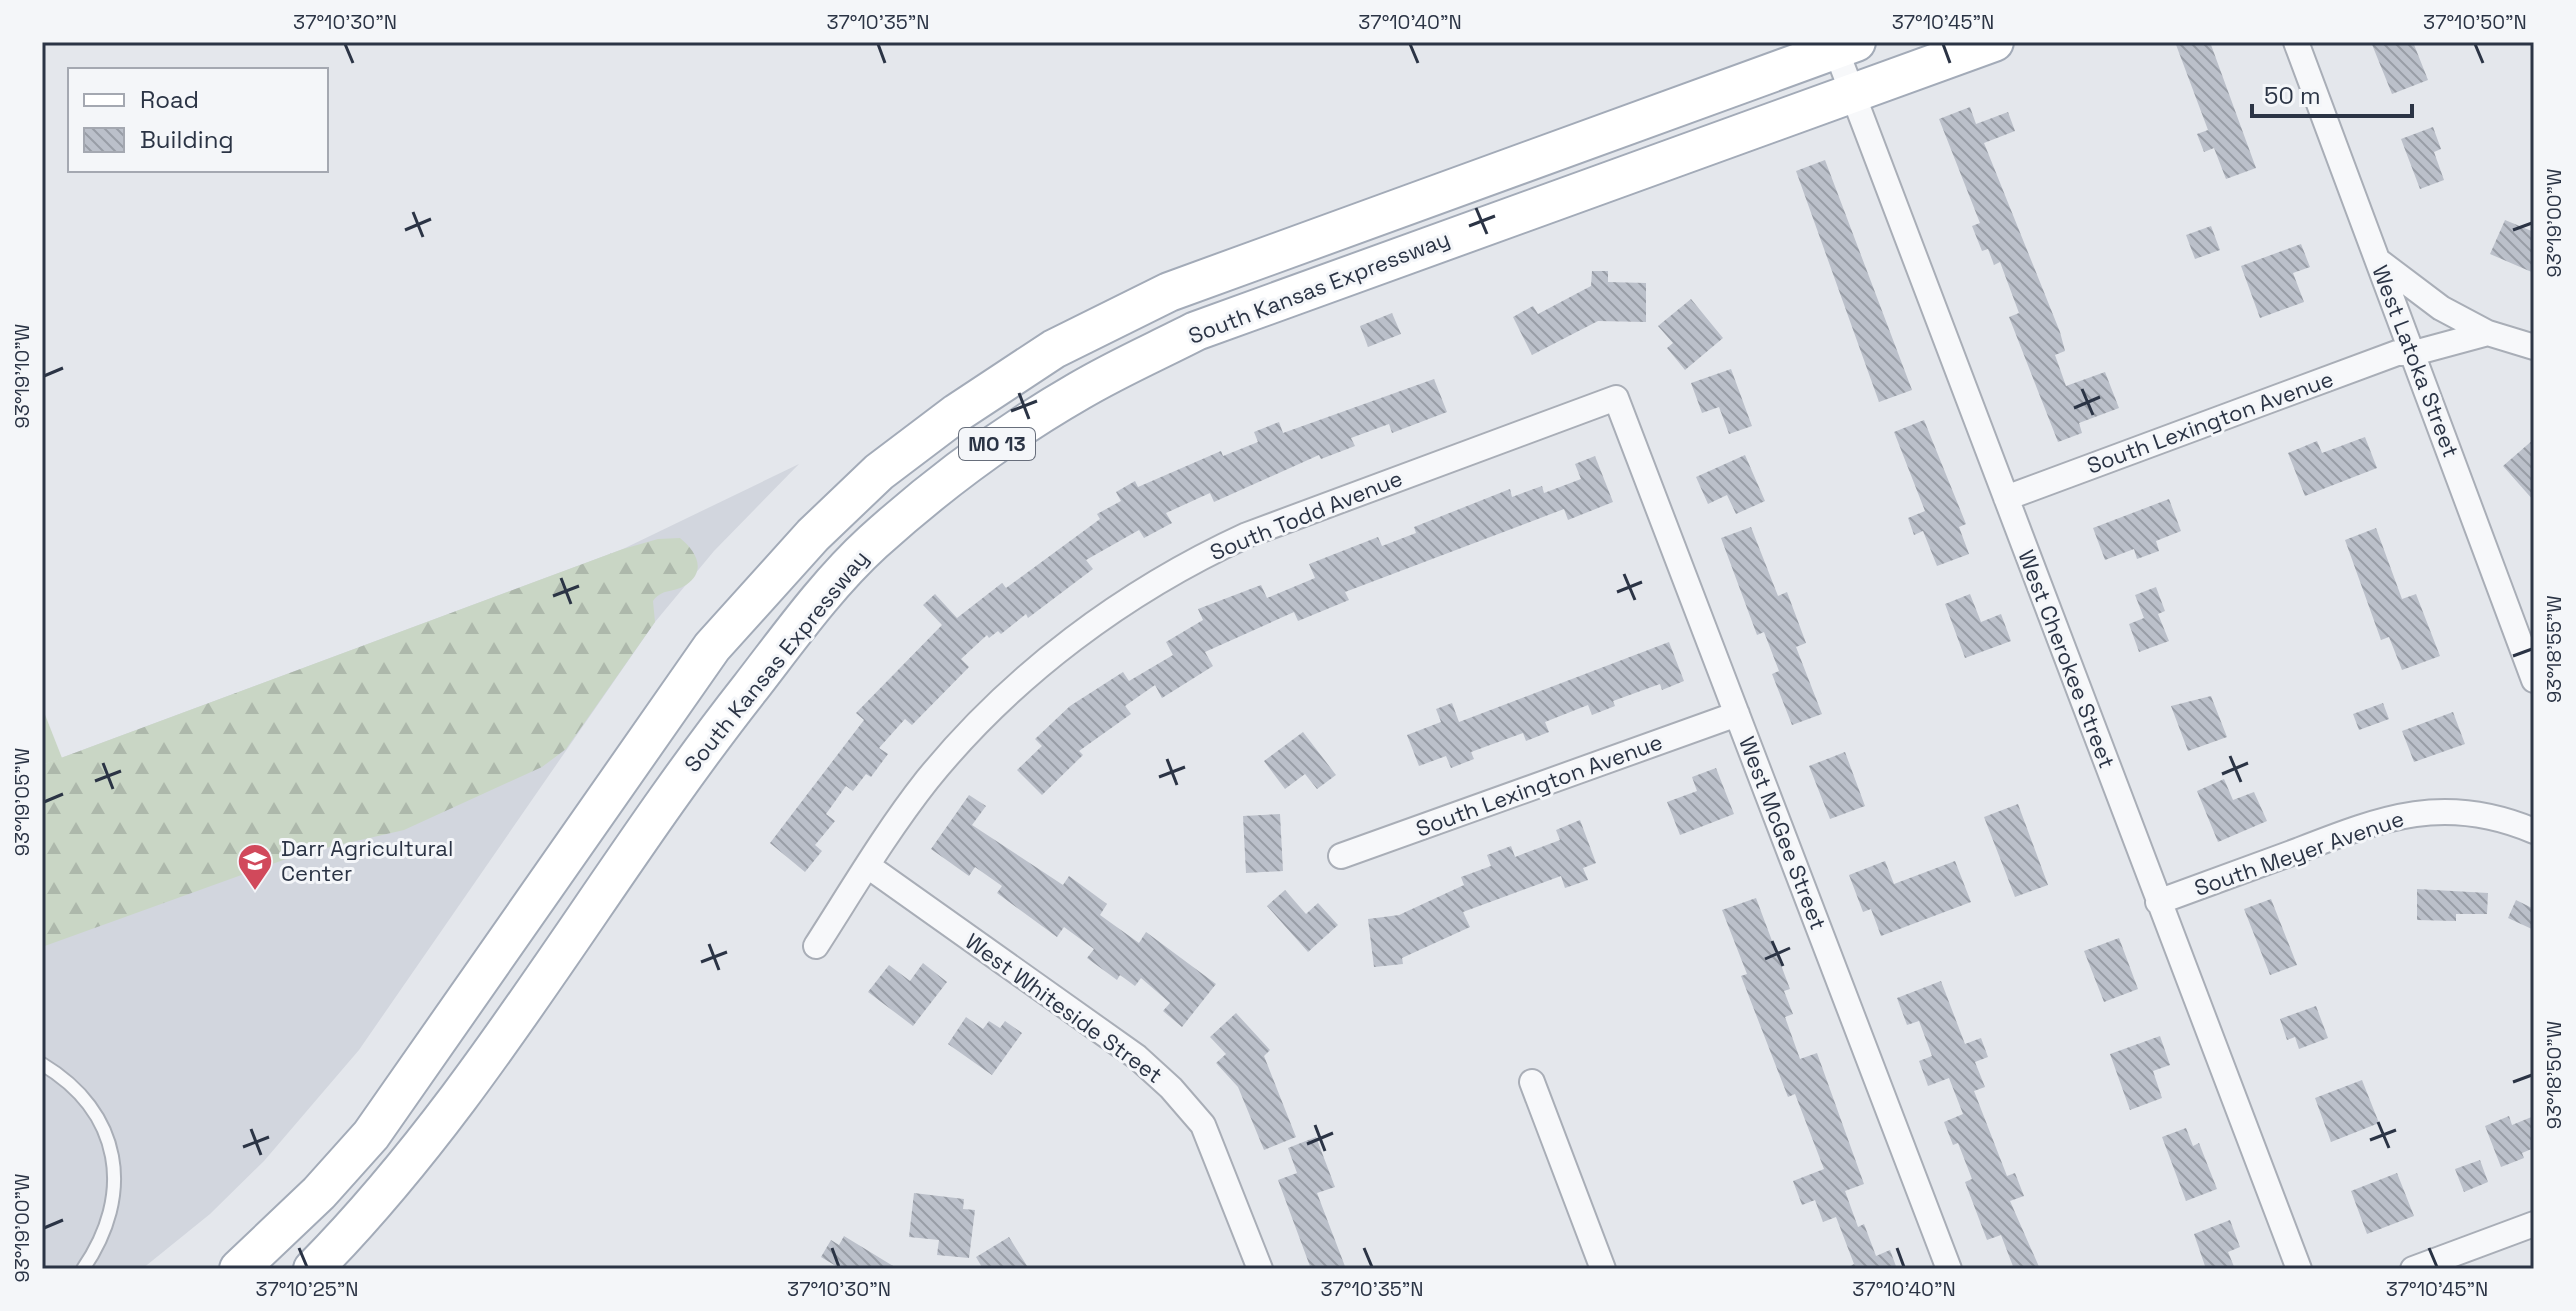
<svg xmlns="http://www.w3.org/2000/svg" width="2576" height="1311" viewBox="0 0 2576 1311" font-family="'Space Grotesk',sans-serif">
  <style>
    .built { fill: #d2d6de }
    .forest { fill: url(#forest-firs) }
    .park { fill: #c9d6c5 }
    .building { fill: url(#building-back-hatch) }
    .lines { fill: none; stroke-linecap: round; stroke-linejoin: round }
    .lane-casing { stroke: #a9aeb7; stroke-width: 16 }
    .street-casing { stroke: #a9aeb7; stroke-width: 28 }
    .primary-casing { stroke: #a3abb8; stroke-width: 42 }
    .lane { stroke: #f7f8fa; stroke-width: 12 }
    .street { stroke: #f7f8fa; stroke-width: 24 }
    .primary { stroke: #fff; stroke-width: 38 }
    .ticks { fill: none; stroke: #2b3445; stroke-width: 3 }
    .labels { text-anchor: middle; stroke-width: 6; stroke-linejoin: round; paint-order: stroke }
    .shield { fill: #f4f6f9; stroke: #676e7b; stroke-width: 2 }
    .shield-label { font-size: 20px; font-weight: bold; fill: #2b3445 }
    .street-label { font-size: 22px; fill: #2b3445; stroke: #f4f6f9 }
    .poi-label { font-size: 22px; fill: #2b3445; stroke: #f4f6f9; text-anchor: start }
    .neatline { fill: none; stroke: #2b3445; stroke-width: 3 }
    .ticks-label { font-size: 20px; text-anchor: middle; fill: #2b3445 }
  </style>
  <defs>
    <pattern id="forest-firs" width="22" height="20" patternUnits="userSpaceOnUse" patternTransform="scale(2)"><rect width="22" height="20" fill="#c9d6c5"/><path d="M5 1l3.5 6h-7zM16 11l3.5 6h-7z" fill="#adb8ab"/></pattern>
    <pattern id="building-back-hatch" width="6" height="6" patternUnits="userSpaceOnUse" patternTransform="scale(2)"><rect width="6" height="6" fill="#bbc0ca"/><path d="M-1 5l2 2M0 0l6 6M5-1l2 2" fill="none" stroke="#989da6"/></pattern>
  </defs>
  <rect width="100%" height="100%" fill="#e4e7ec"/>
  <path class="built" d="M 799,464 L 714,551 L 655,622 L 359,1050 L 264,1161 L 210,1214 L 142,1269 L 42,1269 L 42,765 L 623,549 Z"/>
  <path class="forest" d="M 680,538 C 695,550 708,570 686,585 C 674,593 662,588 653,601 L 655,622 L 566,749 L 542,767 L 404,830 L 300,854 L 42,947 L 42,765 L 623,549 L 658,539 Z"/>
  <path class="park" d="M 42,707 L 62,758 L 42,765 Z"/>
  <path class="building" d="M 2175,42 L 2210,42 L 2256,168 L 2226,179 L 2214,148 L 2204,152 L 2197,134 L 2208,130 Z
    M 2371,42 L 2413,42 L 2428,80 L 2392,94 Z
    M 1970,107 L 1976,124 L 2008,112 L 2015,131 L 1984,143 L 2060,332 L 2065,351 L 2055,355 L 2066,386 L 2105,372 L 2119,408 L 2079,423 L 2082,433 L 2058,442 L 2009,317 L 2019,313 L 2000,262 L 1994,265 L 1988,249 L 1982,251 L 1972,226 L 1980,223 L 1939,119 Z
    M 2433,127 L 2441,149 L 2434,152 L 2444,180 L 2420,189 L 2401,139 Z
    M 1825,160 L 1912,390 L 1879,402 L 1796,171 Z
    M 2505,220 L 2534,232 L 2534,273 L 2490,254 Z
    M 2211,226 L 2220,250 L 2195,259 L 2186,235 Z
    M 2301,244 L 2310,267 L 2293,273 L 2304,302 L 2260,318 L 2241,266 Z
    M 1592,271 L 1608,271 L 1608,282 L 1646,283 L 1646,322 L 1598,321 L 1532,355 L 1513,317 L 1533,306 L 1538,314 L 1591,286 Z
    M 1691,299 L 1723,338 L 1685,370 L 1667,348 L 1673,343 L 1658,326 Z
    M 1392,313 L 1401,334 L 1368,347 L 1360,326 Z
    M 1731,369 L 1752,426 L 1729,434 L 1719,407 L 1702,413 L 1691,383 Z
    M 1434,379 L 1447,412 L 1392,433 L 1389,424 L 1351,438 L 1355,446 L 1321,459 L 1319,455 L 1214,502 L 1210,493 L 1166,513 L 1172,523 L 1144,538 L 1139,530 L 1086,560 L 1093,569 L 1028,618 L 1026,614 L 1001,634 L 998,631 L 989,638 L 987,635 L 961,659 L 969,667 L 912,725 L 905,719 L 879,748 L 888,754 L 871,777 L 866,774 L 853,791 L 846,786 L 826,814 L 835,821 L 815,845 L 822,851 L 805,872 L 770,843 L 864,720 L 856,713 L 942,625 L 923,605 L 935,594 L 957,618 L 1002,583 L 1006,588 L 1100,519 L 1097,514 L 1121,501 L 1116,492 L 1135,481 L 1138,487 L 1221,451 L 1223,456 L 1258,442 L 1254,432 L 1279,422 L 1283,433 Z
    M 1924,420 L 1966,524 L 1959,527 L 1969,554 L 1937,566 L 1923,531 L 1914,535 L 1908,518 L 1925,511 L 1894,432 Z
    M 2365,437 L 2377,468 L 2305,496 L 2288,453 L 2317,441 L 2322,453 Z
    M 2534,439 L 2534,501 L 2503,466 Z
    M 1745,455 L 1765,501 L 1736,514 L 1727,495 L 1708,504 L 1696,477 Z
    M 1595,456 L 1613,502 L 1568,520 L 1564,509 L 1345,592 L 1349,600 L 1298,621 L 1294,612 L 1205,652 L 1213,666 L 1162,698 L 1155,685 L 1125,706 L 1131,714 L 1079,751 L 1083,755 L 1042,795 L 1017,770 L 1042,746 L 1035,739 L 1070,706 L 1123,672 L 1129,681 L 1173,655 L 1166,642 L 1203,620 L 1198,609 L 1261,585 L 1267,598 L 1315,578 L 1309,564 L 1378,537 L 1382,546 L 1416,533 L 1414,527 L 1510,489 L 1512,497 L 1542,486 L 1544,493 L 1581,479 L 1575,464 Z
    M 2169,499 L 2181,531 L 2156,541 L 2159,551 L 2137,559 L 2134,549 L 2105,560 L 2093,528 Z
    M 1751,527 L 1778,596 L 1787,592 L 1806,643 L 1796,647 L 1822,714 L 1792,725 L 1772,674 L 1779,671 L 1764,632 L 1757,635 L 1721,538 Z
    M 2376,528 L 2402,599 L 2416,594 L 2440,656 L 2402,670 L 2389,637 L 2381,640 L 2345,540 Z
    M 2156,587 L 2165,611 L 2158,614 L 2169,641 L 2139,652 L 2129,624 L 2144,618 L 2135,595 Z
    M 1970,594 L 1981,622 L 2001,614 L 2011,641 L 1965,658 L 1945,604 Z
    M 1669,642 L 1684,681 L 1662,690 L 1660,684 L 1613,701 L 1615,706 L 1592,715 L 1588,705 L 1545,722 L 1549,732 L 1526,741 L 1523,733 L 1471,752 L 1474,759 L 1451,768 L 1446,756 L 1419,766 L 1407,735 L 1441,722 L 1436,709 L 1452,703 L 1459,722 Z
    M 2211,696 L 2227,737 L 2188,751 L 2171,706 Z
    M 2383,703 L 2389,719 L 2359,730 L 2353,714 Z
    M 2453,712 L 2465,744 L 2414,762 L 2402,731 Z
    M 1303,732 L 1336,775 L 1317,789 L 1305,774 L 1285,789 L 1264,761 Z
    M 1845,752 L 1865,806 L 1830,819 L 1809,766 Z
    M 1716,768 L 1734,814 L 1680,835 L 1667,802 L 1697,791 L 1692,777 Z
    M 2224,779 L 2233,800 L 2254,792 L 2267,821 L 2218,842 L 2197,791 Z
    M 969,795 L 986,806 L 972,825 L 1063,885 L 1069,876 L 1107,904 L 1100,915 L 1139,943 L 1146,932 L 1216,984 L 1182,1027 L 1163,1011 L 1170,1003 L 1141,978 L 1135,986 L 1120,975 L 1117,980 L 1087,958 L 1094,949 L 1064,927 L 1057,937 L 997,893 L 1002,886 L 975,867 L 969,876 L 931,849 Z
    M 2018,804 L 2048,885 L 2015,897 L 1984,817 Z
    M 1280,814 L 1283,871 L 1246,873 L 1243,816 Z
    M 1580,820 L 1596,863 L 1583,868 L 1588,880 L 1565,888 L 1561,876 L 1463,912 L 1470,927 L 1402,958 L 1403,964 L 1374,967 L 1368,919 L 1399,915 L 1464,885 L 1461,877 L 1491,866 L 1487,855 L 1511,846 L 1515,857 L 1560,840 L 1556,830 Z
    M 1885,861 L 1894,884 L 1955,861 L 1971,902 L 1881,936 L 1871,909 L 1863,912 L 1849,875 Z
    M 2417,889 L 2488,893 L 2487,914 L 2456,914 L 2456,921 L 2417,920 Z
    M 1285,890 L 1306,914 L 1318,903 L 1338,925 L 1308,952 L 1267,906 Z
    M 1756,898 L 1790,989 L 1784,991 L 1793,1014 L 1785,1017 L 1800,1059 L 1817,1053 L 1864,1184 L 1845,1191 L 1858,1227 L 1864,1224 L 1876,1256 L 1890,1250 L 1897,1269 L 1845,1269 L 1854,1264 L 1836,1217 L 1823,1222 L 1815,1200 L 1802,1205 L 1793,1181 L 1824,1169 L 1795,1094 L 1788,1097 L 1741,976 L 1747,974 L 1722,910 Z
    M 2271,899 L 2297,965 L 2270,975 L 2244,909 Z
    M 2516,900 L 2534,909 L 2534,930 L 2508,918 Z
    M 2119,938 L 2138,989 L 2104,1002 L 2084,951 Z
    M 923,963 L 947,982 L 913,1026 L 868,992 L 889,965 L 910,981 Z
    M 1941,981 L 1965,1044 L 1981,1038 L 1988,1057 L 1975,1062 L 1985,1087 L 1974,1091 L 2007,1176 L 2015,1173 L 2024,1196 L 2010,1201 L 2040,1269 L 2014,1269 L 2001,1235 L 1987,1240 L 1965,1182 L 1972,1179 L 1958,1143 L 1953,1145 L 1944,1122 L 1963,1114 L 1949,1078 L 1928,1086 L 1919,1061 L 1932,1056 L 1919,1021 L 1907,1025 L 1897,998 Z
    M 2316,1006 L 2328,1038 L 2299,1049 L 2295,1037 L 2287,1040 L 2280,1019 Z
    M 1236,1013 L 1270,1050 L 1264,1056 L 1296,1137 L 1264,1150 L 1238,1087 L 1216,1063 L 1226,1054 L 1210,1037 Z
    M 966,1017 L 983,1029 L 989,1021 L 1000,1028 L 1005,1021 L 1022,1033 L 992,1075 L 948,1044 Z
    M 2160,1036 L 2170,1065 L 2153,1071 L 2162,1098 L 2130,1110 L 2110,1054 Z
    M 2362,1080 L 2379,1123 L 2331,1142 L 2315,1098 Z
    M 2509,1116 L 2512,1125 L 2534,1116 L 2534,1148 L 2522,1153 L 2524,1158 L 2501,1167 L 2485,1126 Z
    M 2186,1128 L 2193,1146 L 2199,1143 L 2217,1189 L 2186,1201 L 2162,1137 Z
    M 1316,1137 L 1335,1187 L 1317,1193 L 1346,1269 L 1311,1269 L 1278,1180 L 1297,1173 L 1288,1148 Z
    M 2480,1160 L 2488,1182 L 2464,1192 L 2455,1169 Z
    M 2397,1173 L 2414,1216 L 2367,1234 L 2351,1191 Z
    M 914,1193 L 964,1199 L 963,1209 L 975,1210 L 969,1258 L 937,1255 L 939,1240 L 909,1237 Z
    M 2230,1220 L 2240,1247 L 2228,1252 L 2235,1269 L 2206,1269 L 2194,1234 Z
    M 844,1236 L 898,1269 L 841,1269 L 821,1257 L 831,1240 L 839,1245 Z
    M 1009,1237 L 1029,1269 L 983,1269 L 976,1257 Z"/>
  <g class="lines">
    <g class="lane-casing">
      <path id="lane" d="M 42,1064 C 122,1112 135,1194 83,1269"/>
    </g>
    <g class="street-casing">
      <path id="street" d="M 1833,42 L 2299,1269
        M 2296,42 L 2534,680
        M 2380,262 L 2441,308 L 2488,333
        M 2006,498 L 2397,353 L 2414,353 L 2488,333 L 2534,347
        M 1341,856 L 1737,714
        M 868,866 L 1137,1057 L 1171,1088 L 1203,1125 L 1260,1269
        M 2158,902 C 2205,885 2251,868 2297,851 C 2382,818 2444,793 2534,831
        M 816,946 C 852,890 886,832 927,780 C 1012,675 1125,591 1247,535 L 1616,398 L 1949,1269
        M 1532,1082 L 1603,1269
        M 2413,1269 L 2534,1224"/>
    </g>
    <g class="primary-casing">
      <path id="primary" d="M 239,1269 L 319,1193 L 371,1135 L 712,647 L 813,535 L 879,472 L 957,413 L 1054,349 L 1169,292 L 1856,42
        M 313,1269 C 484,1096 600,878 750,688 C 788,639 827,584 873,542 C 935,486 1006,433 1079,391 C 1116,369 1157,351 1196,331 L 1994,42"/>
    </g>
    <use href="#lane" class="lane"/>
    <use href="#street" class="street"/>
    <use href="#primary" class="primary"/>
  </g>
  <path class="ticks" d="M 345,44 L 353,63M 878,44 L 885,63M 1410,44 L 1418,63M 1943,44 L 1950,63M 2475,44 L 2483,63M 1476,208 L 1487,234M 413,212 L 423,237M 1469,226 L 1495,216M 405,230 L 431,219M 2513,230 L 2532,223M 44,376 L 63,368M 2082,389 L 2093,415M 1019,393 L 1029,419M 2074,408 L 2100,397M 1011,411 L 1037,401M 1624,574 L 1635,600M 561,578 L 571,604M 1617,592 L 1642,582M 553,596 L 579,586M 2513,656 L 2532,649M 2230,756 L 2241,782M 1167,759 L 1177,785M 103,763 L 113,789M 2222,774 L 2248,763M 1159,777 L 1185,767M 95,781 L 121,771M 44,802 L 63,794M 1772,941 L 1783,966M 709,944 L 719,970M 1765,959 L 1790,948M 701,962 L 727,952M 2513,1082 L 2532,1075M 2378,1122 L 2389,1148M 1315,1125 L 1325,1151M 251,1129 L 261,1155M 2370,1140 L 2396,1130M 1307,1144 L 1333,1133M 243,1147 L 269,1137M 44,1228 L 63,1220M 299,1248 L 307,1267M 832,1248 L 839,1267M 1364,1248 L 1372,1267M 1897,1248 L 1904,1267M 2429,1248 L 2437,1267"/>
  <defs>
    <g id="university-pin" transform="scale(1.8)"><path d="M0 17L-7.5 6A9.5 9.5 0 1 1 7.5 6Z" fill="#d1495b" stroke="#f4f6f9"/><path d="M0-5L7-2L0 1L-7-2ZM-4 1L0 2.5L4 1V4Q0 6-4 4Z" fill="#fff"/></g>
  </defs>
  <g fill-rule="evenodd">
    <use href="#university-pin" x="255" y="861"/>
  </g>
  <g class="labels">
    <rect class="shield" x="959" y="428" width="76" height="32" rx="6"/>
    <g class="shield-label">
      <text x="997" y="451">MO 13</text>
    </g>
    <g class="street-label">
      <text transform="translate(1319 287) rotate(-21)" y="8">South Kansas Expressway</text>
      <text transform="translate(2416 361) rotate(69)" y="8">West Latoka Street</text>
      <text transform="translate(2210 422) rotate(-20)" y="8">South Lexington Avenue</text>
      <text transform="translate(1306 515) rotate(-22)" y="8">South Todd Avenue</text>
      <text transform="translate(2067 659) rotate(69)" y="8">West Cherokee Street</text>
      <text transform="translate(776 661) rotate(-51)" y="8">South Kansas Expressway</text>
      <text transform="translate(1539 785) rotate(-20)" y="8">South Lexington Avenue</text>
      <text transform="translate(1783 833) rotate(69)" y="8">West McGee Street</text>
      <text transform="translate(2299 853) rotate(-19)" y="8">South Meyer Avenue</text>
      <text transform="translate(1064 1008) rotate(36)" y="8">West Whiteside Street</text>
    </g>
    <g class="poi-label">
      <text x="281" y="856">Darr Agricultural<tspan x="281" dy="25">Center</tspan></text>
    </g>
  </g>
  <rect width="2576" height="1311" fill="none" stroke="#f4f6f9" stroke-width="88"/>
  <rect x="68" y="68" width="260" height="104" fill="#f4f6f9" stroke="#a4a8b1" stroke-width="2"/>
  <rect x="84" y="94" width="40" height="12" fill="#ffffff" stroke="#a4a8b1" stroke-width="2"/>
  <text x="140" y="108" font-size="24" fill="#2b3445">Road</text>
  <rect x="84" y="128" width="40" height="24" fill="url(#building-back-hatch)" stroke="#a4a8b1" stroke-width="2"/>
  <text x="140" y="148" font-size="24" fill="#2b3445">Building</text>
  <path d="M2252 104v12h160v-12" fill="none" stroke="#2b3445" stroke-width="4"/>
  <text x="2264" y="104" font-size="24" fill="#2b3445" stroke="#f4f6f9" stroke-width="6" paint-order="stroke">50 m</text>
  <rect x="44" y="44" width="2488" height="1223" class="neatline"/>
  <g class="ticks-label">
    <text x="345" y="29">37°10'30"N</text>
    <text x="878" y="29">37°10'35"N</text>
    <text x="1410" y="29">37°10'40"N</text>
    <text x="1943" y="29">37°10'45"N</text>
    <text x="2475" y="29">37°10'50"N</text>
    <text transform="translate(2554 223) rotate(-90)" y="7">93°19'00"W</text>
    <text transform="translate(22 376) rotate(-90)" y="7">93°19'10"W</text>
    <text transform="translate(2554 649) rotate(-90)" y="7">93°18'55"W</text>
    <text transform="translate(22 802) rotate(-90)" y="7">93°19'05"W</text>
    <text transform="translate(2554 1075) rotate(-90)" y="7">93°18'50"W</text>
    <text transform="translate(22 1228) rotate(-90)" y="7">93°19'00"W</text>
    <text x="307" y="1296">37°10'25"N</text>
    <text x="839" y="1296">37°10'30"N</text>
    <text x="1372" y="1296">37°10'35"N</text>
    <text x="1904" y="1296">37°10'40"N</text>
    <text x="2437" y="1296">37°10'45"N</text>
  </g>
</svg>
